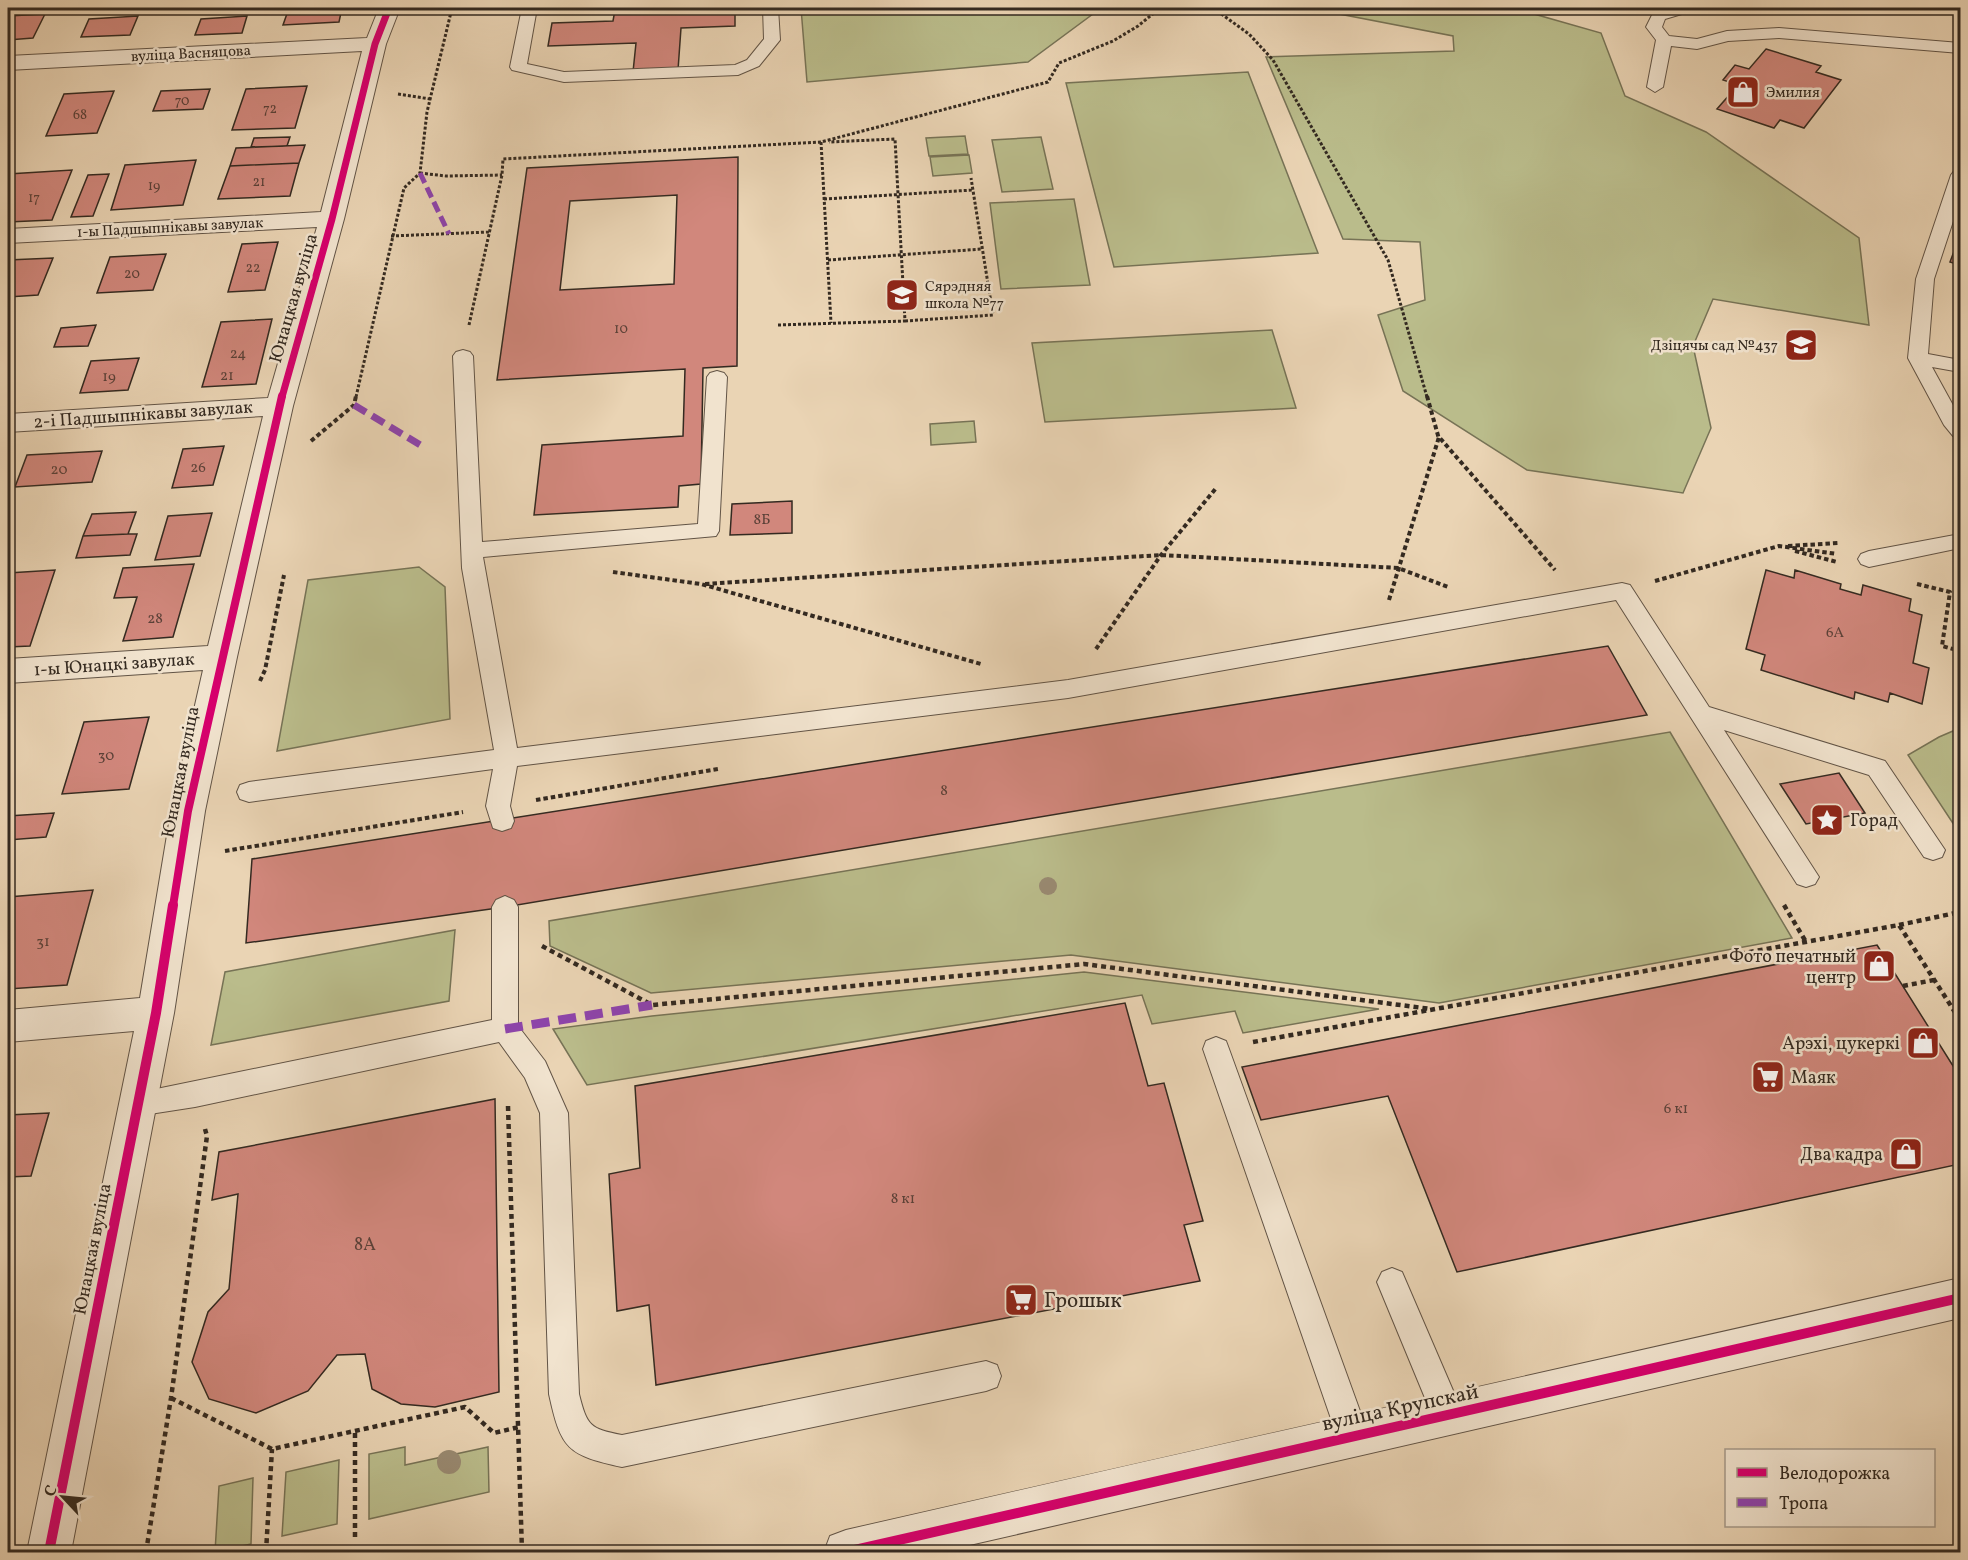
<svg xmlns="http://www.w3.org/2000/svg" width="1968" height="1560" viewBox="0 0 1968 1560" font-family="Vollkorn,serif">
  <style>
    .green { fill: #babc8b; stroke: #777356; stroke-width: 1.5 }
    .building { fill: #d1877c; stroke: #342a21; stroke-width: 1.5; fill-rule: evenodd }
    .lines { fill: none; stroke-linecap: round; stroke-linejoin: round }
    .service-casing { stroke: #625446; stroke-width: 2 }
    .minor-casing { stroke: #625446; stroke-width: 2 }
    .tertiary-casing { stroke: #625446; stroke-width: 2 }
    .path-far2 { stroke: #342a21; stroke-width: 3; stroke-dasharray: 3 2; stroke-linecap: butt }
    .path-far1 { stroke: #342a21; stroke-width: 4; stroke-dasharray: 4.5 3; stroke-linecap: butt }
    .path { stroke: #342a21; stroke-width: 4.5; stroke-dasharray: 5 4; stroke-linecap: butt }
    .service { fill: #f1e3ce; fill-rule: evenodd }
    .minor { fill: #f1e3ce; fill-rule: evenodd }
    .tertiary { fill: #f1e3ce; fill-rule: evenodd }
    .quiet-far2 { stroke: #8e44ad; stroke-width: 5; stroke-dasharray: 11 5; stroke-linecap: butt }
    .quiet-far1 { stroke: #8e44ad; stroke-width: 7; stroke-dasharray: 14 7; stroke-linecap: butt }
    .quiet { stroke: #8e44ad; stroke-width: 9; stroke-dasharray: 18 9; stroke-linecap: butt }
    .cycleway-far2-casing { stroke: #f1e3ce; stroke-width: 10 }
    .cycleway-far1-casing { stroke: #f1e3ce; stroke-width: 12 }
    .cycleway-casing { stroke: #f1e3ce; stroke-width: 14 }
    .cycleway-far2 { stroke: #d6006c; stroke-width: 7 }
    .cycleway-far1 { stroke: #d6006c; stroke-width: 8 }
    .cycleway { stroke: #d6006c; stroke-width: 10 }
    .tree { fill: #998a72 }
    .labels { text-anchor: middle; stroke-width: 5; stroke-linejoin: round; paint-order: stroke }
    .far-number-label { font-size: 14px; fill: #5b4138 }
    .far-street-label { font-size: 15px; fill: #342a21; stroke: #f1e3ce }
    .far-poi-label { font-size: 15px; fill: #342a21; stroke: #f1e3ce; text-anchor: start }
    .number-label { font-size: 15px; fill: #5b4138 }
    .street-label { font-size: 18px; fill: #342a21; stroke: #f1e3ce }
    .poi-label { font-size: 18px; fill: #342a21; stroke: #f1e3ce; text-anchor: end }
    .near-number-label { font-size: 18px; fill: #5b4138 }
    .near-poi-label { font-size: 21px; fill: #342a21; stroke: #f1e3ce; text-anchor: start }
    .near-street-label { font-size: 21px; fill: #342a21; stroke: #f1e3ce }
  </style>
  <rect width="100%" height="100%" fill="#ead4b4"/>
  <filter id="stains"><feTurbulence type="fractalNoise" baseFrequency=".00333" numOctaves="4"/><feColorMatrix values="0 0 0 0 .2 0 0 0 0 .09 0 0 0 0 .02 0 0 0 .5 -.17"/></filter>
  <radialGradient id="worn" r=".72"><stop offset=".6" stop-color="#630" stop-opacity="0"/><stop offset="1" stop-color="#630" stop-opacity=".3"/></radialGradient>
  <path class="green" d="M 801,8 L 1101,8 L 1028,62 L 807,82 Z
    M 1308,8 L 1513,8 L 1601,33 L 1625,96 L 1706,132 L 1859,238 L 1869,325 L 1713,299 L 1693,346 L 1711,428 L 1683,493 L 1527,470 L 1403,391 L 1378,315 L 1425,300 L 1420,242 L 1343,239 L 1266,57 L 1454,51 L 1453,36 Z
    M 1248,72 L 1318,253 L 1114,267 L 1066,83 Z
    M 965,136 L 968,154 L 929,156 L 926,138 Z
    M 1041,137 L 1053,189 L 1002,192 L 992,140 Z
    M 969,155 L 972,173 L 933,176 L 930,157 Z
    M 1074,199 L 1090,285 L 1001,289 L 990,203 Z
    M 1272,330 L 1296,408 L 1045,422 L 1032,343 Z
    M 974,421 L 976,442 L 931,445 L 930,424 Z
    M 419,567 L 445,587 L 450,719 L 277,751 L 308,580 Z
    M 1960,728 L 1960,834 L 1908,755 L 1939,737 Z
    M 1670,732 L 1792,938 L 1439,1003 L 1071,955 L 651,993 L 550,946 L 549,921 Z
    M 455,930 L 449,1001 L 211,1045 L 225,972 Z
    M 1084,972 L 1379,1009 L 1243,1033 L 1235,1011 L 1152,1024 L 1142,995 L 587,1085 L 553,1029 L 652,1016 Z
    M 405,1447 L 405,1465 L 488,1447 L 489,1492 L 369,1519 L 369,1454 Z
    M 339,1460 L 337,1524 L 282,1536 L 286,1472 Z
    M 253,1478 L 251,1544 L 215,1552 L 219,1486 Z"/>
  <path class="building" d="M 289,8 L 342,8 L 339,22 L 283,25 Z
    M 597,8 L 735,8 L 735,26 L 681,28 L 678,70 L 633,72 L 636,43 L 548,46 L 552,23 L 613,21 L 615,10 L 596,10 Z
    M 45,14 L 33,38 L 8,40 L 8,16 Z
    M 138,16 L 130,35 L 81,37 L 89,19 Z
    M 247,16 L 242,33 L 195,35 L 201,19 Z
    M 1766,49 L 1821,66 L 1816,72 L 1841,80 L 1804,128 L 1780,120 L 1774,128 L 1717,109 L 1738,85 L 1723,80 L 1735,65 L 1749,69 Z
    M 307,86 L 295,128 L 232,130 L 246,89 Z
    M 210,89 L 203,109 L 153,111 L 161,91 Z
    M 114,91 L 97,133 L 46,136 L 64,94 Z
    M 290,137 L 287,146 L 251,147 L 254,138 Z
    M 305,145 L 299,163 L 230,166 L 236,148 Z
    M 738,157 L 737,366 L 703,368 L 701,484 L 679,486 L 678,507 L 534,515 L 542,445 L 683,436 L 685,369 L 497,380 L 527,168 ZM 677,195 L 674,284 L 560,290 L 570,201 Z
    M 196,160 L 183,205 L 111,210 L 125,165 Z
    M 299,163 L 290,196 L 218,199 L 230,166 Z
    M 72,170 L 52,220 L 8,222 L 8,174 Z
    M 109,174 L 93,216 L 71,217 L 88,175 Z
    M 1959,238 L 1960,239 L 1960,265 L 1950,262 Z
    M 278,242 L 265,290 L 228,292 L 242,244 Z
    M 166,254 L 153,290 L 97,293 L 110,257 Z
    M 53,258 L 38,295 L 8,297 L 8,260 Z
    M 272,319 L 256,384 L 202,387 L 221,322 Z
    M 96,325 L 88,346 L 54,347 L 61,328 Z
    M 139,358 L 128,390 L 80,393 L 91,361 Z
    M 224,446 L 213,485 L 172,488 L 183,449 Z
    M 102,451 L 92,482 L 15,487 L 27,455 Z
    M 792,501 L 792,533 L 730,535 L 732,504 Z
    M 136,512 L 128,534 L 83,536 L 92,514 Z
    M 212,513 L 200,556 L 155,560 L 168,516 Z
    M 128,534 L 137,534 L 130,555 L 76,558 L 83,536 Z
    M 194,564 L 173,637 L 123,641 L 137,597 L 114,598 L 123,568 Z
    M 55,570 L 30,646 L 8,647 L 8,573 Z
    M 1766,570 L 1794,578 L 1795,570 L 1841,584 L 1840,589 L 1861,595 L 1863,585 L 1911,599 L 1909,611 L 1922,615 L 1913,663 L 1929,668 L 1922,704 L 1890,693 L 1888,702 L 1855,692 L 1854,699 L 1761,670 L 1765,655 L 1746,649 Z
    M 1608,646 L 1647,715 L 505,907 L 246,943 L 252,859 Z
    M 149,717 L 129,789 L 62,794 L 84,722 Z
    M 1839,773 L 1865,813 L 1806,824 L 1780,784 Z
    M 54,813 L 46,837 L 8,840 L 8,816 Z
    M 93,890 L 67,985 L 8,989 L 8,897 Z
    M 1877,945 L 1960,1077 L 1960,1164 L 1457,1272 L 1388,1096 L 1261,1120 L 1242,1067 Z
    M 1125,1003 L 1148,1086 L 1164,1083 L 1203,1221 L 1184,1225 L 1200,1281 L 656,1385 L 649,1305 L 617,1311 L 609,1174 L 640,1168 L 635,1086 Z
    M 495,1099 L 499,1392 L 435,1407 L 401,1404 L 372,1389 L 365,1354 L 337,1355 L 308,1391 L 256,1413 L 209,1399 L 192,1362 L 208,1312 L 229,1289 L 238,1194 L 212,1200 L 219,1152 Z
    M 49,1113 L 31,1176 L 8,1177 L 8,1115 Z"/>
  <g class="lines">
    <g class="service-casing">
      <path id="service" d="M 522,8 L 537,8 L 527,64 L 564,72 L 735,65 L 747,60 L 764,39 L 763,8 L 778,8 L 780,40 L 759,66 L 738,75 L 564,82 L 512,70 L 510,67 Z
        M 1671,8 L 1695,8 L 1692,11 L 1665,19 L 1662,27 L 1669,36 L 1697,39 L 1727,31 L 1779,28 L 1960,43 L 1960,53 L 1779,38 L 1728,41 L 1697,49 L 1671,46 L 1663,87 L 1655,92 L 1647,87 L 1656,40 L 1646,27 L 1653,13 Z
        M 1960,170 L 1960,200 L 1934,279 L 1928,354 L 1960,360 L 1960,372 L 1932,367 L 1960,418 L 1960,438 L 1953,436 L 1944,425 L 1908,358 L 1916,279 L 1951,175 L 1954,171 Z
        M 463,350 L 470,352 L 473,356 L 482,542 L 698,524 L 707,377 L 710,373 L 717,371 L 724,373 L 727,377 L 719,531 L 716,536 L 483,557 L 517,748 L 1068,680 L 1622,583 L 1630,585 L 1709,707 L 1885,761 L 1945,850 L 1942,857 L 1933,860 L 1924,857 L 1869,775 L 1724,730 L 1819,877 L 1815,884 L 1806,887 L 1797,884 L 1616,600 L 1068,698 L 517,766 L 510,806 L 514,821 L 511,828 L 502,831 L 493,828 L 486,806 L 493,769 L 249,802 L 240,799 L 237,792 L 240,785 L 249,782 L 494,750 L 462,568 L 453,356 L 456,352 Z
        M 1960,534 L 1960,548 L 1869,567 L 1861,564 L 1858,559 L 1861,554 L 1869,551 Z
        M 505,896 L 514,900 L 518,907 L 518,1026 L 545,1061 L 568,1113 L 579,1394 C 587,1426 590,1429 622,1435 L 986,1361 L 997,1365 L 1001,1376 L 997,1387 L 986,1391 L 622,1467 C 567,1455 561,1449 549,1394 L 540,1113 L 525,1078 L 499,1042 L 195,1107 L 137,1116 L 127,1113 L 123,1104 L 127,1095 L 492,1020 L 492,907 L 496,900 Z
        M 1216,1037 L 1226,1041 L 1229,1049 L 1369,1436 L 1364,1447 L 1353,1452 L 1342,1447 L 1337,1436 L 1203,1049 L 1206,1041 Z
        M 1392,1268 L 1402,1272 L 1464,1416 L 1459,1427 L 1448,1432 L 1437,1427 L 1377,1282 L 1382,1272 Z"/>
    </g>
    <g class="minor-casing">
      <path id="minor" d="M 379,8 L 400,8 L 386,44 L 344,219 L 293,406 L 237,657 L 205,811 L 174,1013 L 71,1552 L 27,1552 L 134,1031 L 8,1042 L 8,1010 L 140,998 L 171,811 L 203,670 L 8,683 L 8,659 L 208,646 L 263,416 L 8,432 L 8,414 L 268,398 L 317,227 L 8,243 L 8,229 L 321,212 L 362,51 L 8,70 L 8,56 L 367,38 Z"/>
    </g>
    <g class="tertiary-casing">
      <path id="tertiary" d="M 1960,1278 L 1960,1318 L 939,1552 L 824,1552 L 830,1536 L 846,1530 C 1217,1444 1589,1363 1960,1278 Z"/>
    </g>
    <path class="path-far2" d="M 1213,8 L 1249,34 L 1273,60 L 1388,260 L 1427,397
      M 1905,8 L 1928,13
      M 422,13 L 498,11
      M 398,94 L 430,99
      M 821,142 L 831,323
      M 420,173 L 446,176 L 502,175
      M 824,199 L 973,190
      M 391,236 L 489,232
      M 828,260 L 982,249
      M 905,321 L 993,315 L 971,178
      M 469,325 L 502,175 L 503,159 L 821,142 L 1048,82 L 1059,63 L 1113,41 L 1138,26 L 1160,8
      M 778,325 L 905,321 L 895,139 L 829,142
      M 356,397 L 404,188 L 420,173 L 427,112 L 452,8"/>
    <path class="path-far1" d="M 1427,396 L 1439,439
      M 311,441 L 354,405 L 356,396
      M 1788,546 L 1838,543
      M 1795,551 L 1837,562
      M 613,572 L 701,584 L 981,664
      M 1655,581 L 1779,546 L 1837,554
      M 705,584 L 1161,555 L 1398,568 L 1448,587
      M 1917,584 L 1950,592 L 1942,646 L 1960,651
      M 1389,600 L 1439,437 L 1555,570
      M 1096,649 L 1161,555 L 1217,487
      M 260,681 L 265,670 L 284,575
      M 536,800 L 718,769
      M 225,851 L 463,812"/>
    <path class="path" d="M 1784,905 L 1806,942
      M 1899,925 L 1960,912
      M 542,946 L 652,1005 L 1084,964 L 1431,1009
      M 1903,986 L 1934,980
      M 1253,1042 L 1899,925 L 1960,1020
      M 508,1106 L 522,1552
      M 1959,1386 L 1960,1390
      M 171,1398 L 272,1449 L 465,1407 L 494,1433 L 519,1427
      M 355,1433 L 355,1537
      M 146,1552 L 171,1398 L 207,1136 L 205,1129
      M 266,1552 L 272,1449"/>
    <use href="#service" class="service"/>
    <use href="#minor" class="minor"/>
    <use href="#tertiary" class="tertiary"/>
    <path class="quiet-far2" d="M 420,173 L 449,234"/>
    <path class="quiet-far1" d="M 354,405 L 422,446"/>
    <path class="quiet" d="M 505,1029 L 652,1005"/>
    <g class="cycleway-far2-casing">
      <path id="cycleway-far2" d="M 282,397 L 332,219 L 375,44 L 389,8"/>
    </g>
    <g class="cycleway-far1-casing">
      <path id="cycleway-far1" d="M 173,906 L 188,811 L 282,396"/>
    </g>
    <g class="cycleway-casing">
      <path id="cycleway" d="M 49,1552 L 156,1013 L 173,905
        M 846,1552 C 1217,1465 1589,1384 1960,1298"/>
    </g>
    <use href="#cycleway-far2" class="cycleway-far2"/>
    <use href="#cycleway-far1" class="cycleway-far1"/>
    <use href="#cycleway" class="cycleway"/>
  </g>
  <g class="tree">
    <circle cx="1048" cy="886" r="9"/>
    <circle cx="449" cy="1462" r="12"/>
  </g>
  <defs>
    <g id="shop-square" transform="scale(1.725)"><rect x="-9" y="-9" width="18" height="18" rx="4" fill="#8f2418" stroke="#f1e3ce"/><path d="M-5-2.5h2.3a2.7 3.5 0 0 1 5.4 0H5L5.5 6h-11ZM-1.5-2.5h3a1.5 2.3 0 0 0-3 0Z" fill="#fff"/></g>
    <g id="school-square" transform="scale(1.725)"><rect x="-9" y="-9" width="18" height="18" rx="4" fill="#8f2418" stroke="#f1e3ce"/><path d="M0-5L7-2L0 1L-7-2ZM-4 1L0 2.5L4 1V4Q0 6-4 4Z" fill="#fff"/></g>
    <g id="sight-square" transform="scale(1.725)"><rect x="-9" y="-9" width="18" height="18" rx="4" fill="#8f2418" stroke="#f1e3ce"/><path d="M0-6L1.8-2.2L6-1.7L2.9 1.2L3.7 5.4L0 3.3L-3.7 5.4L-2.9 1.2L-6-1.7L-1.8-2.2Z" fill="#fff"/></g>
    <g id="supermarket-square" transform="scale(1.725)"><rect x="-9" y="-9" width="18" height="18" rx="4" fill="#8f2418" stroke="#f1e3ce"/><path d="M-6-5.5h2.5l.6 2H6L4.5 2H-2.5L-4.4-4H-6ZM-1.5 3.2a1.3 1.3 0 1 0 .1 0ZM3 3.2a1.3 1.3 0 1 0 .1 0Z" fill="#fff"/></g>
  </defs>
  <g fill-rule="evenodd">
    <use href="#shop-square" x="1743" y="92"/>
    <use href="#school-square" x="902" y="295"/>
    <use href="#school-square" x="1801" y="345"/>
    <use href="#sight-square" x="1827" y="820"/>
    <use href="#shop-square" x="1879" y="966"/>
    <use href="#shop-square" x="1923" y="1043"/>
    <use href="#supermarket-square" x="1768" y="1077"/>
    <use href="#shop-square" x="1906" y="1154"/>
    <use href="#supermarket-square" x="1021" y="1300"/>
  </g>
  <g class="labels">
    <g class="far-number-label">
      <text x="182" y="105">70</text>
      <text x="270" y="113">72</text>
      <text x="80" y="119">68</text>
      <text x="259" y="186">21</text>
      <text x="154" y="190">19</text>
      <text x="34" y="202">17</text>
      <text x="253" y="272">22</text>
      <text x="132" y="278">20</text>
      <text x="621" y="333">10</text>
    </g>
    <g class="far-street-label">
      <text transform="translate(191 53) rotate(-3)" y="5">вуліца Васняцова</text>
      <text transform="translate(170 227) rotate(-3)" y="5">1-ы Падшыпнікавы завулак</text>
    </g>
    <g class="far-poi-label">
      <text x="1766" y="97">Эмилия</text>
      <text x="925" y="291">Сярэдняя<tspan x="925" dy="17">школа №77</tspan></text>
      <text x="1778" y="350" text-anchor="end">Дзіцячы сад №437</text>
    </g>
    <g class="number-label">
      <text x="238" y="358">24</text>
      <text x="227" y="380">21</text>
      <text x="109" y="381">19</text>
      <text x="198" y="472">26</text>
      <text x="59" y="474">20</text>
      <text x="762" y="524">8Б</text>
      <text x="155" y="623">28</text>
      <text x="1835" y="637">6А</text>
      <text x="106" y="760">30</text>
      <text x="944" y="795">8</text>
      <text x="43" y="946">31</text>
      <text x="1676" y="1113">6 к1</text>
      <text x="903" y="1203">8 к1</text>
    </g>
    <g class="street-label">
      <text transform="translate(293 298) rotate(-74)" y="6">Юнацкая вуліца</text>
      <text transform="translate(143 414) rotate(-4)" y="6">2-і Падшыпнікавы завулак</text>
      <text transform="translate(114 664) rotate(-4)" y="6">1-ы Юнацкі завулак</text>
      <text transform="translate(180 772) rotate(-79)" y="6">Юнацкая вуліца</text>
      <text transform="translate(92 1249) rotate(-79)" y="6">Юнацкая вуліца</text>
    </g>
    <g class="poi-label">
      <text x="1850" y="826" text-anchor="start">Горад</text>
      <text x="1856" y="962">Фото печатный<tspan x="1856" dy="21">центр</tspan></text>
      <text x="1900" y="1049">Арэхі, цукеркі</text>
      <text x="1791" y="1083" text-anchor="start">Маяк</text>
      <text x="1883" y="1160">Два кадра</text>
    </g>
    <g class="near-number-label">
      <text x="365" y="1250">8А</text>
    </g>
    <g class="near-poi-label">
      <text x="1044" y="1307">Грошык</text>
    </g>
    <g class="near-street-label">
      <text transform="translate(1400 1407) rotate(-12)" y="7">вуліца Крупскай</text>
    </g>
  </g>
  <rect width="1968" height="1560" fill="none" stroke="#ead4b4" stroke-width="30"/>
  <rect x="9" y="9" width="1950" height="1542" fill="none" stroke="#342a21" stroke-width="3"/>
  <rect x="15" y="15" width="1938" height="1530" fill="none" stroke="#342a21" stroke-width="1.5"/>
  <rect x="1725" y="1449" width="210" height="78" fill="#f1e3ce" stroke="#a59989" stroke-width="1.5"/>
  <rect x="1737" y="1468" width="30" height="9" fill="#d6006c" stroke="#a59989" stroke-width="1.5"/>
  <text x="1779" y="1479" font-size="18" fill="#342a21">Велодорожка</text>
  <rect x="1737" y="1498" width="30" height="9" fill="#8e44ad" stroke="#a59989" stroke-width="1.5"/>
  <text x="1779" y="1509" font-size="18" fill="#342a21">Тропа</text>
  <g transform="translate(63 1497) rotate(296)" stroke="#f1e3ce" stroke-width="4.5" paint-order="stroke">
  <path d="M0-4.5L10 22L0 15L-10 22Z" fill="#342a21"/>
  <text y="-9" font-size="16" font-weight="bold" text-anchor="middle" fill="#342a21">С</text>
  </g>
  <rect width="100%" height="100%" filter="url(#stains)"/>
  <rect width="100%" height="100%" fill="url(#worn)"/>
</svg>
